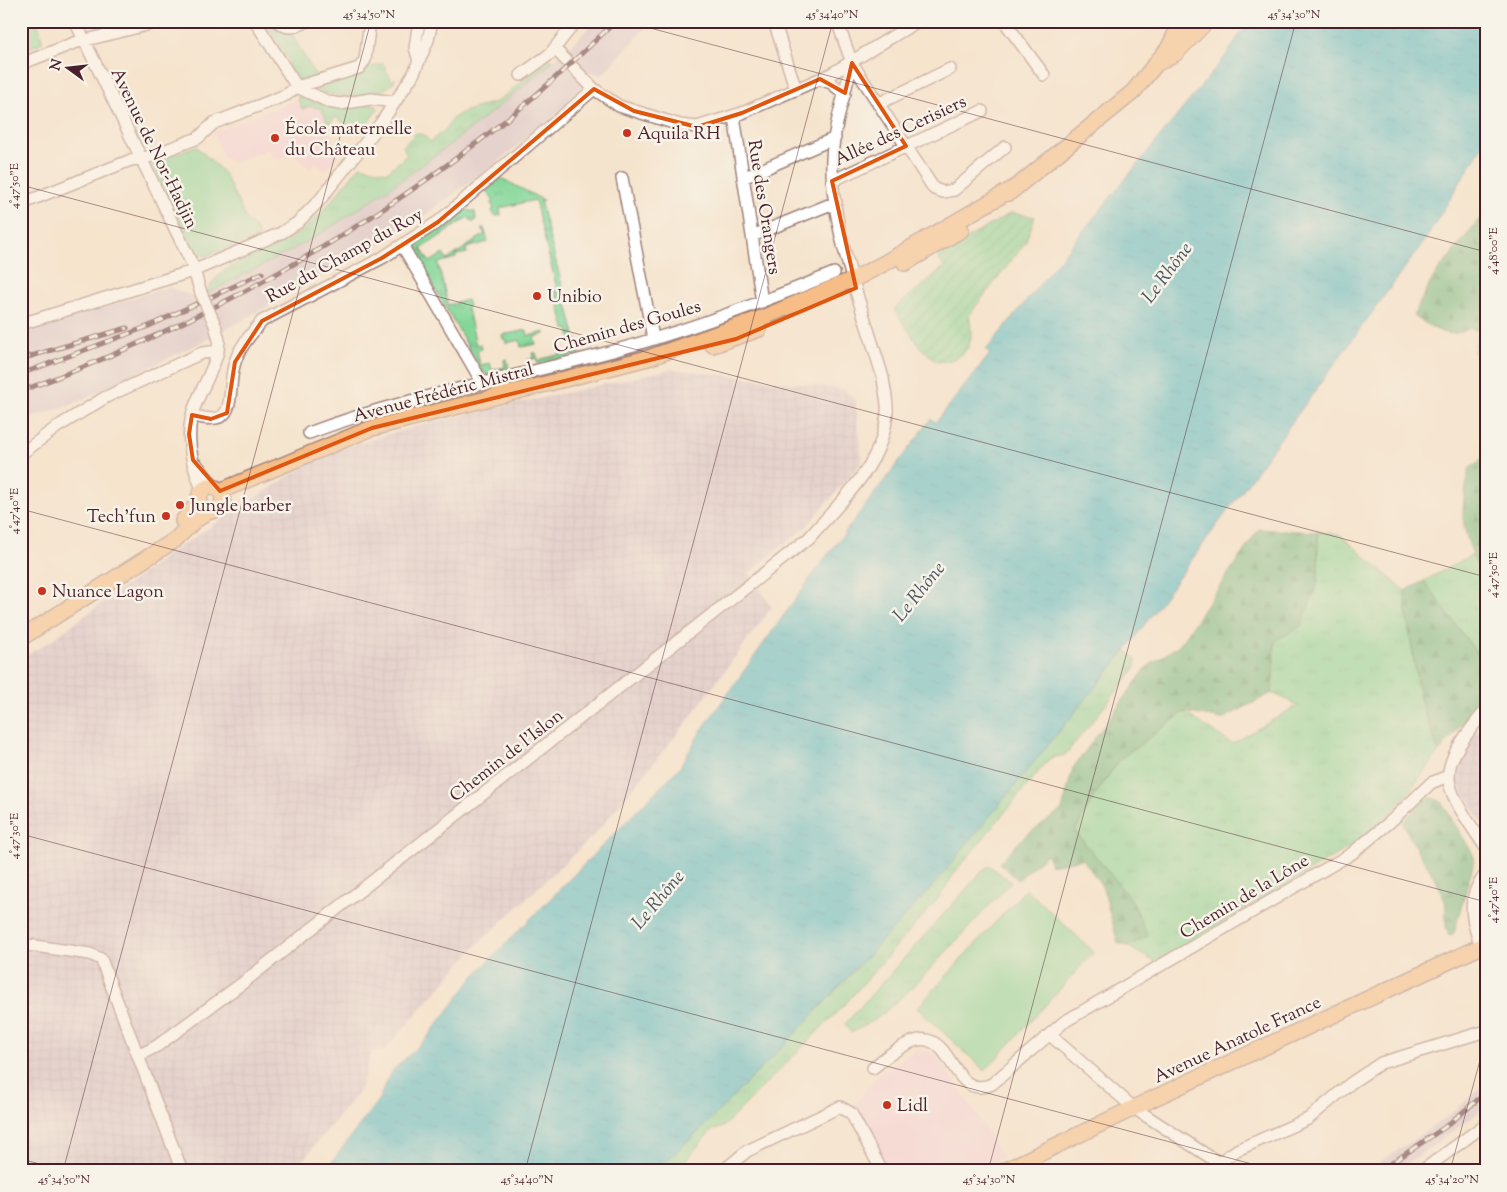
<svg xmlns="http://www.w3.org/2000/svg" width="1507" height="1192" viewBox="0 0 1507 1192" font-family="'Sorts Mill Goudy',serif">
  <style>
    .built { fill: #f5cfdb }
    .industrial { fill: url(#industrial-grid) }
    .railway { fill: #d1bdcc }
    .grass { fill: url(#grass-tufts); stroke: #677b62 }
    .forest { fill: url(#forest-firs); stroke: #5a6c56 }
    .park { fill: #84d799; stroke: #677b62 }
    .garden { fill: url(#garden-furrows); stroke: #677b62 }
    .water { fill: url(#water-ripples); stroke: #4c6d7a }
    .lines { fill: none; stroke-linecap: round; stroke-linejoin: round }
    .minor-casing { stroke: #a0827c; stroke-width: 14 }
    .major-casing { stroke: #a0827c; stroke-width: 18 }
    .highway-casing { stroke: #a0827c; stroke-width: 20 }
    .minor { stroke: #fff; stroke-width: 11 }
    .major { stroke: #f6be86; stroke-width: 15 }
    .highway { stroke: #f6be86; stroke-width: 18 }
    .rail-casing { stroke: #4a1f2b; stroke-width: 5 }
    .rail { stroke: #f7f3e8; stroke-width: 3; stroke-dasharray: 9; stroke-linecap: butt }
    .minor-bridge-casing { stroke: #a0827c; stroke-width: 14; stroke-linecap: butt }
    .minor-bridge { stroke: #fff; stroke-width: 11 }
    .marked { fill: none; stroke: #e0560e; stroke-width: 4; stroke-linejoin: round }
    .ticks { fill: none; stroke: #4a1f2b; stroke-width: 1; stroke-opacity: 0.45 }
    .poi-dot { fill: #c8321e; stroke: #f7f3e8; stroke-width: 2 }
    .labels { text-anchor: middle; stroke-width: 5; stroke-linejoin: round; paint-order: stroke }
    .poi-label { font-size: 18px; fill: #4a1f2b; stroke: #f7f3e8; text-anchor: start }
    .street-label { font-size: 18px; fill: #4a1f2b; stroke: #f7f3e8 }
    .water-label { font-size: 19px; font-style: italic; fill: #4b5662; stroke: #f7f3e8 }
    .neatline { fill: none; stroke: #4a1f2b; stroke-width: 2 }
    .ticks-label { font-size: 12px; text-anchor: middle; fill: #4a1f2b }
  </style>
  <defs>
    <pattern id="industrial-grid" width="8" height="8" patternUnits="userSpaceOnUse" patternTransform="scale(1.25)"><rect width="8" height="8" fill="#d1bdcc"/><path d="M0 4h8M4 0v8" fill="none" stroke="#b5a2af"/></pattern>
    <pattern id="grass-tufts" width="24" height="20" patternUnits="userSpaceOnUse" patternTransform="scale(1.25)"><rect width="24" height="20" fill="#84d799"/><path d="M3 7l-1-3M5 7V3M7 7l1-3M15 17l-1-3M17 17v-4M19 17l1-3" fill="none" stroke="#74b884"/></pattern>
    <pattern id="forest-firs" width="22" height="20" patternUnits="userSpaceOnUse" patternTransform="scale(1.25)"><rect width="22" height="20" fill="#6bb881"/><path d="M5 1l3.5 6h-7zM16 11l3.5 6h-7z" fill="#5a956a"/></pattern>
    <pattern id="garden-furrows" width="10" height="10" patternUnits="userSpaceOnUse" patternTransform="scale(1.25)"><rect width="10" height="10" fill="#84d799"/><path d="M-1 1l2-2M0 10L10 0M9 11l2-2" fill="none" stroke="#74b884"/></pattern>
    <pattern id="water-ripples" width="26" height="14" patternUnits="userSpaceOnUse" patternTransform="scale(1.25)"><rect width="26" height="14" fill="#4ebbc9"/><path d="M2 4q2-2 4 0t4 0M15 11q2-2 4 0t4 0" fill="none" stroke="#4397a3"/></pattern>
  </defs>
  <rect width="100%" height="100%" fill="#f7f3e8"/>
  <filter id="ink" filterUnits="userSpaceOnUse"><feTurbulence type="fractalNoise" baseFrequency=".02" numOctaves="2"/><feDisplacementMap in="SourceGraphic" scale="10" xChannelSelector="R" yChannelSelector="G"/><feConvolveMatrix kernelMatrix="1 2 1 2 8 2 1 2 1" color-interpolation-filters="sRGB"/></filter>
  <filter id="wash" filterUnits="userSpaceOnUse"><feTurbulence type="fractalNoise" baseFrequency=".0096" numOctaves="4" result="noise"/><feDisplacementMap in="SourceGraphic" scale="20" xChannelSelector="R" yChannelSelector="G"/><feGaussianBlur stdDeviation="1.12" result="paint"/><feColorMatrix in="noise" values="0 0 0 0 0 0 0 0 0 0 0 0 0 0 0 0 0 1.4 0 .05"/><feComposite in="paint" operator="in"/></filter>
  <g filter="url(#wash)">
    <rect width="100%" height="100%" fill="#f5e4cd"/>
    <path class="built" d="M 298,99 L 302,109 L 310,106 L 322,109 L 338,156 L 325,171 L 315,163 L 310,169 L 294,154 L 273,159 L 269,149 L 234,162 L 223,157 L 214,132 Z
      M 919,1048 L 935,1054 L 977,1115 L 1003,1158 L 969,1171 L 889,1171 L 853,1107 L 878,1074 Z"/>
    <path class="industrial" d="M 1486,302 L 1486,362 L 1472,352 Z
      M 673,369 L 843,389 L 855,399 L 862,462 L 806,527 L 749,573 L 772,607 L 683,727 L 596,833 L 476,946 L 383,1052 L 372,1050 L 360,1090 L 294,1171 L 21,1171 L 21,658 L 49,642 L 177,548 L 324,454 L 428,423 Z
      M 1486,721 L 1486,829 L 1447,769 Z"/>
    <path class="railway" d="M 595,21 L 652,21 L 602,75 L 591,72 L 581,83 L 580,95 L 499,161 L 403,231 L 223,331 L 206,294 L 320,234 L 400,180 L 504,103 L 576,41 Z
      M 169,287 L 193,296 L 212,337 L 71,405 L 21,421 L 21,332 Z
      M 1486,1085 L 1486,1107 L 1458,1128 L 1397,1171 L 1367,1171 L 1440,1122 Z"/>
    <path class="grass" d="M 259,21 C 272,21 279,28 290,31 L 315,75 L 319,76 L 299,82 L 288,67 L 289,61 L 270,30 L 264,28 Z
      M 550,59 L 553,61 C 480,124 402,183 321,233 C 284,256 244,274 206,294 C 219,261 263,255 291,238 C 319,221 339,191 360,166 L 387,172 L 407,155 L 403,146 L 416,133 L 424,135 L 430,142 L 446,129 L 452,119 L 463,112 L 498,101 Z
      M 383,63 L 392,81 L 396,78 C 386,100 334,99 316,90 L 317,87 Z
      M 501,178 L 543,200 L 540,201 L 580,354 L 538,364 L 536,358 L 528,360 L 533,358 L 532,353 L 536,353 L 538,360 L 573,351 L 569,329 L 565,329 L 564,325 L 555,290 L 557,289 L 535,200 L 500,208 L 501,215 L 495,216 L 492,211 L 494,208 L 491,204 L 494,200 L 486,191 Z
      M 463,209 L 475,212 L 476,220 L 473,223 L 468,217 L 421,249 L 430,262 L 443,254 L 447,260 L 485,234 L 481,228 L 484,228 L 488,242 L 466,248 L 467,253 L 456,255 L 456,258 L 438,263 L 448,305 L 467,300 L 469,306 L 466,309 L 469,313 L 476,345 L 481,344 L 482,349 L 477,350 L 480,365 L 490,363 L 492,370 L 505,367 L 504,360 L 507,359 L 509,370 L 488,375 L 482,371 L 411,247 Z
      M 527,330 L 528,336 L 545,332 L 545,334 L 534,337 L 536,344 L 521,347 L 520,340 L 506,343 L 505,339 L 503,339 L 502,335 Z
      M 1318,532 L 1339,534 L 1405,591 L 1406,611 L 1420,699 L 1439,752 L 1400,804 L 1360,841 L 1155,962 L 1127,946 L 1148,936 L 1132,901 L 1075,831 L 1093,798 L 1120,759 L 1184,712 L 1232,744 L 1298,705 L 1272,693 L 1275,641 L 1318,582 Z
      M 1472,555 L 1479,570 L 1486,578 L 1486,666 L 1424,581 Z
      M 1126,650 L 1136,659 L 1134,670 L 1065,755 L 1050,758 L 955,872 L 938,899 L 845,1004 L 723,1127 L 711,1131 L 676,1171 L 656,1171 L 703,1127 L 788,1041 L 929,890 Z
      M 990,866 L 1011,882 L 915,985 L 879,1017 L 851,1033 L 845,1024 L 985,868 Z"/>
    <path class="forest" d="M 1486,211 L 1486,302 L 1478,331 L 1470,328 C 1446,341 1435,328 1413,316 L 1434,276 Z
      M 1486,455 L 1486,578 C 1475,565 1462,530 1463,512 C 1463,498 1467,483 1469,469 Z
      M 1259,529 L 1318,532 L 1318,582 L 1301,626 L 1275,641 L 1272,693 L 1222,719 L 1184,712 L 1120,759 L 1093,798 L 1075,831 L 1132,901 L 1148,936 L 1127,946 L 1118,943 L 1103,888 L 1083,859 L 1051,865 L 1047,854 L 1018,880 L 999,863 L 1024,837 L 1062,810 L 1073,768 L 1147,667 L 1179,645 Z
      M 1424,581 L 1486,666 L 1486,695 L 1439,752 L 1420,699 L 1406,611 L 1405,591 Z
      M 1432,798 L 1441,801 L 1473,854 L 1474,862 L 1454,933 L 1449,936 C 1442,919 1449,909 1444,898 C 1434,871 1413,849 1403,822 L 1424,800 Z"/>
    <path class="park" d="M 32,21 L 37,21 L 43,42 L 30,48 L 28,46 L 21,48 L 21,25 Z
      M 297,96 L 344,109 L 375,104 L 378,109 L 359,134 L 336,117 L 328,124 L 322,109 L 310,106 L 302,109 Z
      M 196,146 L 224,173 L 247,221 L 255,228 L 259,237 L 205,256 L 195,252 L 151,162 Z
      M 1026,889 L 1094,952 L 985,1071 L 917,1008 Z"/>
    <path class="garden" d="M 1011,213 L 1035,217 L 1025,243 L 969,315 C 975,343 969,360 937,362 L 918,345 L 894,309 L 944,267 L 937,256 Z"/>
    <path class="water" d="M 1486,21 L 1486,140 L 1425,240 L 1126,650 L 929,890 L 788,1041 L 703,1127 L 656,1171 L 325,1171 L 379,1099 L 391,1072 L 426,1039 L 476,974 L 680,767 L 701,731 L 814,573 L 931,419 L 936,422 L 990,354 L 986,350 L 1224,58 L 1248,22 Z"/>
  </g>
  <g filter="url(#ink)">
    <g class="lines">
      <g class="minor-casing">
        <path id="minor" d="M 75,21 L 192,264 L 201,293
          M 255,21 L 297,87 L 329,102 L 340,104 L 371,99 L 395,102
          M 277,21 C 289,31 295,27 308,21
          M 774,21 L 796,90
          M 837,21 L 852,63 L 934,189 L 943,192 L 954,190 L 1005,147
          M 1004,21 L 1044,75
          M 555,49 L 594,89 L 619,106 L 680,125 L 697,127 L 742,113 L 831,74 L 918,21
          M 419,61 L 415,48 L 419,21
          M 21,64 L 74,43 L 163,21
          M 521,75 L 550,54 L 576,21
          M 820,79 L 831,83 L 845,94
          M 878,104 L 950,69
          M 734,116 L 762,302
          M 622,178 L 653,338
          M 743,178 L 835,138
          M 832,181 L 982,111
          M 21,204 L 131,160 L 148,157 L 198,138 L 214,123 L 286,95 L 297,87 L 359,68 L 365,60 L 370,21
          M 752,236 L 836,202
          M 402,245 L 482,382
          M 21,324 L 193,271 L 281,233 L 297,223 L 319,201 L 381,123 L 413,75 L 428,40 L 432,21
          M 192,415 C 242,431 225,392 235,362 C 240,346 252,333 262,321 L 382,258 L 438,222 L 594,89
          M 309,433 C 402,398 499,381 594,356 C 676,335 756,305 834,273
          M 21,454 L 57,427 L 106,397 L 202,353 L 218,351
          M 197,465 L 215,488
          M 203,491 C 190,462 183,431 197,401 C 204,384 214,368 218,351 L 219,340 L 215,325
          M 21,624 L 21,628
          M 1486,710 C 1432,775 1441,781 1486,848
          M 1476,895 L 1486,926
          M 21,944 L 90,954 L 101,959 L 182,1171
          M 1481,946 C 1471,920 1466,897 1486,874
          M 1050,1035 L 1134,1108 L 1219,1163
          M 138,1056 L 157,1046 L 244,982 L 809,538 C 841,501 884,464 887,412 C 888,401 884,389 883,378 C 864,312 830,228 832,160 C 833,128 845,94 852,63
          M 873,1068 C 884,1058 912,1036 927,1040 C 955,1046 955,1100 992,1084 L 1064,1022 L 1351,854 L 1390,822 L 1431,783 L 1448,776
          M 723,1171 L 747,1151 L 840,1107 L 851,1113 L 882,1171
          M 1207,1171 L 1237,1150 L 1308,1119 L 1351,1083 L 1381,1063 L 1486,1031
          M 1422,1171 L 1486,1124"/>
      </g>
      <g class="major-casing">
        <path id="major" d="M 1009,193 L 1133,92 L 1168,49 L 1182,21
          M 905,263 L 961,230
          M 713,345 L 759,329
          M199 499a12 12 0 1 1 24 0a12 12 0 1 1-24 0Z
          M 220,491 L 372,428 L 648,358 L 767,316 L 854,279 L 883,264 L 1016,187
          M 183,521 L 200,501
          M 21,638 L 175,540 L 194,521 L 209,511
          M 1004,1171 L 1150,1100 L 1486,944"/>
      </g>
      <g class="highway-casing">
        <path id="highway" d="M 1159,61 L 1175,52 L 1205,21"/>
      </g>
      <use href="#minor" class="minor"/>
      <use href="#major" class="major"/>
      <use href="#highway" class="highway"/>
      <g class="rail-casing">
        <path id="rail" d="M 21,359 L 127,328
          M 21,374 L 149,326 L 262,273
          M 21,391 C 194,328 362,235 506,120 C 545,89 580,55 616,21
          M 1380,1171 L 1445,1127 L 1486,1093"/>
      </g>
      <use href="#rail" class="rail"/>
      <g class="minor-bridge-casing">
        <path id="minor-bridge" d="M 201,293 L 215,325"/>
      </g>
      <use href="#minor-bridge" class="minor-bridge"/>
    </g>
  </g>
  <path d="M0 0H1507V1192H0ZM 852,63 L 906,146 L 832,181 L 856,288 L 736,339 L 372,428 L 220,491 L 193,460 L 189,434 L 192,415 L 211,419 L 227,413 L 235,362 L 262,321 L 382,258 L 438,222 L 594,89 L 634,111 L 697,127 L 742,113 L 820,79 L 845,93 Z" fill="#f5e4cd" fill-opacity=".55" fill-rule="evenodd"/>
  <path class="marked" d="M 852,63 L 906,146 L 832,181 L 856,288 L 736,339 L 372,428 L 220,491 L 193,460 L 189,434 L 192,415 L 211,419 L 227,413 L 235,362 L 262,321 L 382,258 L 438,222 L 594,89 L 634,111 L 697,127 L 742,113 L 820,79 L 845,93 Z"/>
  <path class="ticks" d="M 624,21 L 1486,252M 21,185 L 1486,577M 21,509 L 1486,902M 21,834 L 1278,1171M 21,1159 L 66,1171M 63,1171 L 371,21M 525,1171 L 833,21M 988,1171 L 1296,21M 1450,1171 L 1486,1038"/>
  <g class="poi-dot">
    <circle cx="627" cy="133" r="5"/>
    <circle cx="275" cy="138" r="5"/>
    <circle cx="537" cy="296" r="5"/>
    <circle cx="180" cy="505" r="5"/>
    <circle cx="166" cy="516" r="5"/>
    <circle cx="42" cy="591" r="5"/>
    <circle cx="887" cy="1105" r="5"/>
  </g>
  <g class="labels">
    <g class="poi-label">
      <text x="285" y="134">École maternelle<tspan x="285" dy="21">du Château</tspan></text>
      <text x="637" y="139">Aquila RH</text>
      <text x="547" y="302">Unibio</text>
      <text x="190" y="511">Jungle barber</text>
      <text x="156" y="522" text-anchor="end">Tech'fun</text>
      <text x="52" y="597">Nuance Lagon</text>
      <text x="897" y="1111">Lidl</text>
    </g>
    <g class="street-label">
      <text transform="translate(900 130) rotate(-25)" y="6">Allée des Cerisiers</text>
      <text transform="translate(155 148) rotate(64)" y="6">Avenue de Nor-Hadjin</text>
      <text transform="translate(765 207) rotate(81)" y="6">Rue des Orangers</text>
      <text transform="translate(344 255) rotate(-29)" y="6">Rue du Champ du Roy</text>
      <text transform="translate(627 326) rotate(-16)" y="6">Chemin des Goules</text>
      <text transform="translate(443 392) rotate(-15)" y="6">Avenue Frédéric Mistral</text>
      <text transform="translate(506 755) rotate(-38)" y="6">Chemin de l'Islon</text>
      <text transform="translate(1244 896) rotate(-31)" y="6">Chemin de la Lône</text>
      <text transform="translate(1237 1039) rotate(-25)" y="6">Avenue Anatole France</text>
    </g>
    <g class="water-label">
      <text transform="translate(1166 272) rotate(-53)" y="7">Le Rhône</text>
      <text transform="translate(918 591) rotate(-51)" y="7">Le Rhône</text>
      <text transform="translate(657 899) rotate(-50)" y="7">Le Rhône</text>
    </g>
  </g>
  <rect width="1507" height="1192" fill="none" stroke="#f7f3e8" stroke-width="55"/>
  <g transform="translate(68 68) rotate(285)" stroke="#f7f3e8" stroke-width="4" paint-order="stroke">
  <path d="M0-4L9 19L0 12L-9 19Z" fill="#4a1f2b"/>
  <text y="-8" font-size="14" font-weight="bold" text-anchor="middle" fill="#4a1f2b">N</text>
  </g>
  <rect x="28" y="28" width="1452" height="1136" class="neatline"/>
  <g class="ticks-label">
    <text x="369" y="18">45°34'50"N</text>
    <text x="832" y="18">45°34'40"N</text>
    <text x="1294" y="18">45°34'30"N</text>
    <text transform="translate(14 186) rotate(-90)" y="4">4°47'50"E</text>
    <text transform="translate(1493 251) rotate(-90)" y="4">4°48'00"E</text>
    <text transform="translate(14 511) rotate(-90)" y="4">4°47'40"E</text>
    <text transform="translate(1493 575) rotate(-90)" y="4">4°47'50"E</text>
    <text transform="translate(14 836) rotate(-90)" y="4">4°47'30"E</text>
    <text transform="translate(1493 900) rotate(-90)" y="4">4°47'40"E</text>
    <text x="64" y="1183">45°34'50"N</text>
    <text x="527" y="1183">45°34'40"N</text>
    <text x="989" y="1183">45°34'30"N</text>
    <text x="1452" y="1183">45°34'20"N</text>
  </g>
</svg>
